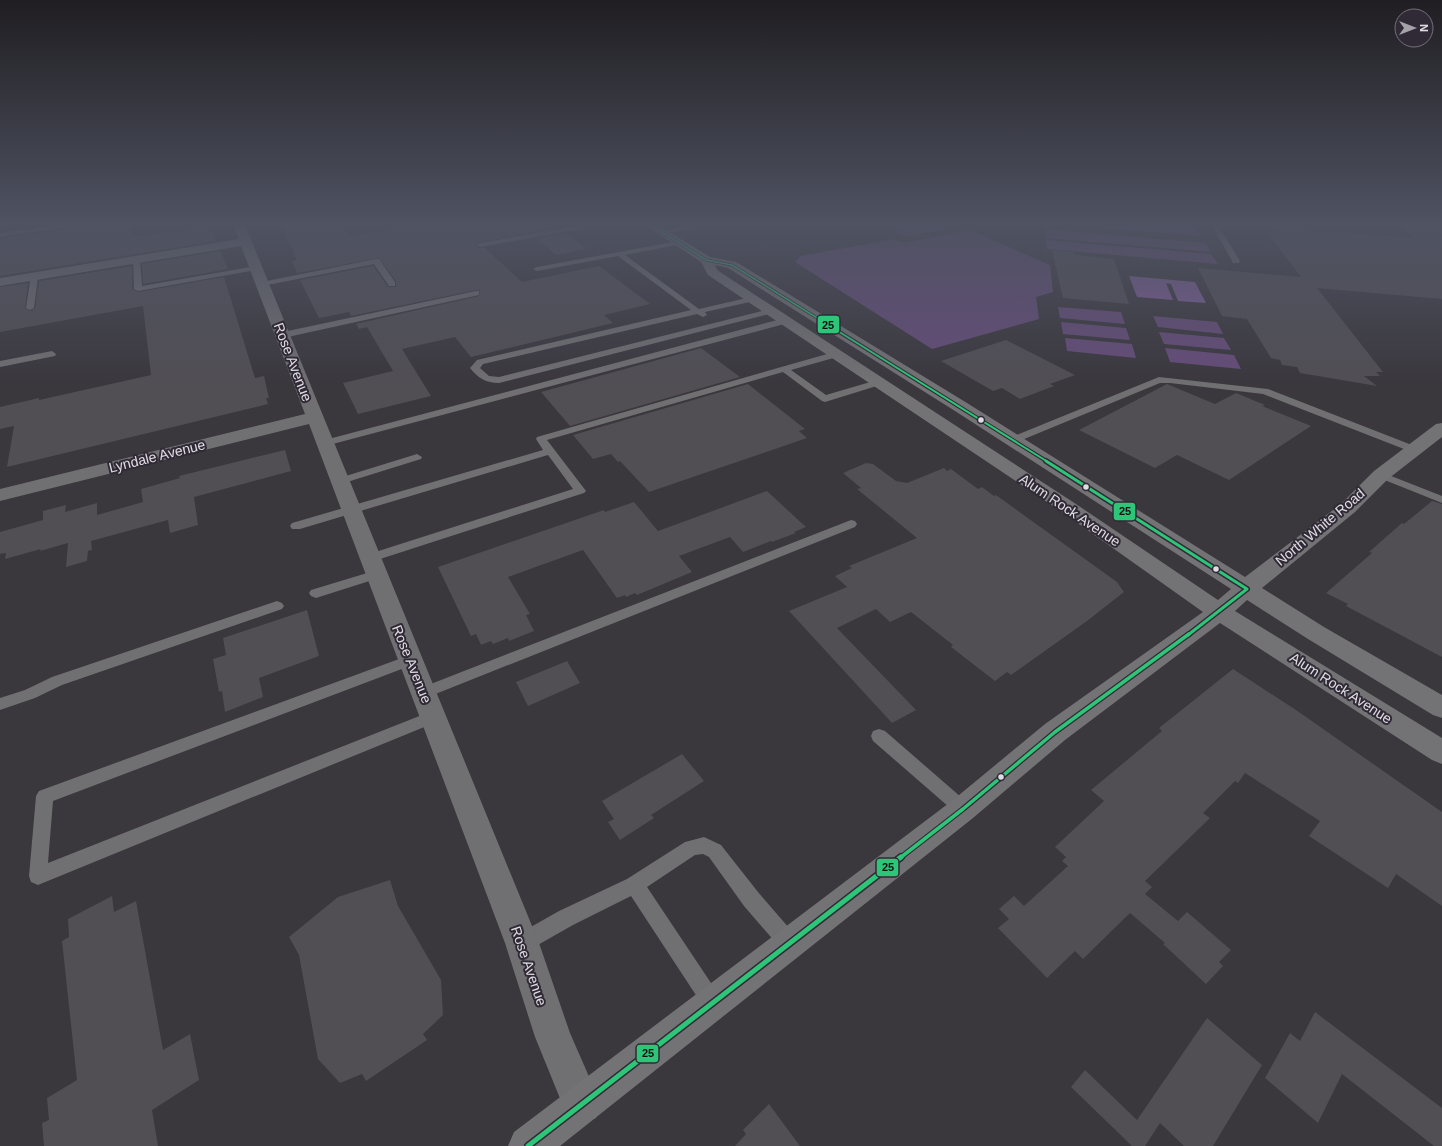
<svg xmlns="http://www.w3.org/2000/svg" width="1442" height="1146" viewBox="0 0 1442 1146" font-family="Helvetica,sans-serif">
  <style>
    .green { fill: #664c7a }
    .water { fill: #825f9c }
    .building { fill: #514e54 }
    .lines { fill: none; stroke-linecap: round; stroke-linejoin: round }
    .service { fill: #706f72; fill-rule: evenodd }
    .minor { fill: #706f72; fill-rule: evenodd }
    .secondary { fill: #737274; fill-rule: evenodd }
    .bus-1-far4-casing { stroke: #302a36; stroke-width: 3 }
    .bus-1-far3-casing { stroke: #302a36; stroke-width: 4 }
    .bus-1-far2-casing { stroke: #302a36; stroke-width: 6 }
    .bus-1-far1-casing { stroke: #302a36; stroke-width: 6 }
    .bus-1-casing { stroke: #302a36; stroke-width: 8 }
    .bus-1-far4 { stroke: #2dc577; stroke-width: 1.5 }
    .bus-1-far3 { stroke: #2dc577; stroke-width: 2 }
    .bus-1-far2 { stroke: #2dc577; stroke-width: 3 }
    .bus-1-far1 { stroke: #2dc577; stroke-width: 3.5 }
    .bus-1 { stroke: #2dc577; stroke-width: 5 }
    .bus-dot { fill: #e0dce3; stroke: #302a36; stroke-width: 1.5 }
    .labels { text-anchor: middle; stroke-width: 4; stroke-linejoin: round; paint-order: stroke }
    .street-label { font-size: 14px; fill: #e0dce3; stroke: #302a36 }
    .line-badge { stroke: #302a36; stroke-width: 1.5 }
    .pale-badge-label { font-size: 11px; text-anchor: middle; font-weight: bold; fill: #111 }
  </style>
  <rect width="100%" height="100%" fill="#3a373d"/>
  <path class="green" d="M 870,225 L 962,225 L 908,237 L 896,232 L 907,229 Z
    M 1072,225 L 1192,225 L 1200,236 Z
    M 1045,229 L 1205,243 L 1211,252 L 1046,238 Z
    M 970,230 L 1050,265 L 1053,292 L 1036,297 L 1039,319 L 932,349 L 795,262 L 800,256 L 894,239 L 903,243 Z
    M 1046,240 L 1211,254 L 1218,264 L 1047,249 Z
    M 1058,307 L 1121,312 L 1125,324 L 1060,318 Z
    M 1153,316 L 1217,322 L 1223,334 L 1158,327 Z
    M 1061,322 L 1126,328 L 1130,340 L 1063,334 Z
    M 1159,332 L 1224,338 L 1231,350 L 1164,344 Z
    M 1065,338 L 1132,344 L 1136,358 L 1067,351 Z
    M 1165,348 L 1234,355 L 1241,369 L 1170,362 Z"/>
  <path class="water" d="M 1129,276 L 1195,282 L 1206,303 L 1178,301 L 1171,284 L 1166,283 L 1173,300 L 1137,297 Z"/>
  <path class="building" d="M 95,225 L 130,225 L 133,237 L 206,227 L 208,232 L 212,231 L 216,241 L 0,276 L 0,238 Z
    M 279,225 L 337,225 L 341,229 L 344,228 L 349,236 L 414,225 L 555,225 L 559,227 L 480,242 L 476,245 L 479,248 L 485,248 L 522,282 L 599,266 L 650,304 L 604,315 L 613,323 L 471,357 L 455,337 L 402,349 L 431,396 L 358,414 L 343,383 L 393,371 L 367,327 L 359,329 L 356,324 L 479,296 L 480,290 L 476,290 L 351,316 L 349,312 L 319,318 L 300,280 L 373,266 L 388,287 L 396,287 L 396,281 L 379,258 L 297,273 L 292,261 L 297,260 L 293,253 L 295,253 Z
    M 1271,225 L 1304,225 L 1309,230 L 1413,238 L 1397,225 L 1442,225 L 1442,299 L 1317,288 L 1383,372 L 1376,372 L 1380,376 L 1364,376 L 1377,386 L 1300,373 L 1297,367 L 1282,365 L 1280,360 L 1271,358 L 1247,319 L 1222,316 L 1198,268 L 1301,277 L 1265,230 L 1277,231 Z
    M 566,233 L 586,249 L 556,255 L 536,238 Z
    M 1052,250 L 1074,252 L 1075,255 L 1114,259 L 1129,304 L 1063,298 Z
    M 220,251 L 228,269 L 143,284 L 142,264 Z
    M 132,266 L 132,289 L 138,292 L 224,277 L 255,378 L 264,376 L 269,398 L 266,398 L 268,404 L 7,467 L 14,426 L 0,429 L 0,407 L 39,398 L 39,400 L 151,375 L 143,306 L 0,332 L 0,287 L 28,283 L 25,308 L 31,311 L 35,308 L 39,281 Z
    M 1006,340 L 1075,375 L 1050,384 L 1054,386 L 1020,399 L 1002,388 L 993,391 L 941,361 Z
    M 701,348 L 740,377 L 570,426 L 541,392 Z
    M 748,384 L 805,429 L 799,431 L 807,438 L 649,492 L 620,461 L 618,462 L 611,454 L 593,459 L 573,435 Z
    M 1167,384 L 1215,404 L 1236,393 L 1265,405 L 1262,406 L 1311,426 L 1229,480 L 1177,455 L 1155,468 L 1079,430 Z
    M 285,450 L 291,471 L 194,497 L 198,525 L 170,533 L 168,520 L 91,541 L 92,550 L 88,551 L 87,561 L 66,567 L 68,543 L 40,551 L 41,549 L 5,559 L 6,553 L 0,554 L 0,532 L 43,520 L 43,511 L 66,505 L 65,512 L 97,503 L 97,515 L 143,502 L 141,489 L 180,478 L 179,476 Z
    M 866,463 L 873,464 L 896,481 L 907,483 L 944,468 L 947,471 L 951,469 L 978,489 L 982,487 L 994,496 L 996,495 L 1117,582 L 1124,592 L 1087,621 L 1011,675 L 1007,672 L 995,681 L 951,647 L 953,645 L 911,612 L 890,622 L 876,609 L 837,628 L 916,710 L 892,723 L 789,611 L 847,587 L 835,576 L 852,568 L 849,566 L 917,538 L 857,489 L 861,488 L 843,473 Z
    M 767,491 L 806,527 L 794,532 L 796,533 L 772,542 L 771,541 L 743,552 L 730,537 L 679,556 L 692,572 L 637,595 L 635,593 L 626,597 L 625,595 L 617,598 L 583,550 L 508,577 L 530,614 L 526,615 L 534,631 L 509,641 L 508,638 L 493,644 L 491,641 L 481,645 L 476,634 L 471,636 L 438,567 L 604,510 L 605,512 L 634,502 L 658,531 Z
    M 1432,501 L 1442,504 L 1442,657 L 1346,606 L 1348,604 L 1326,593 L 1372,553 L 1369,552 L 1402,523 L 1404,524 Z
    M 307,610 L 319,656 L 259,678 L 263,697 L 225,712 L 222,691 L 219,692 L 213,659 L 226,655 L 223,638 Z
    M 567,661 L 580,683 L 528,706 L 516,682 Z
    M 1233,669 L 1296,710 L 1442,812 L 1442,906 L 1396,874 L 1388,888 L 1309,836 L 1320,821 L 1245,773 L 1238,783 L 1235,781 L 1203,813 L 1210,818 L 1145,881 L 1152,887 L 1145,894 L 1178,921 L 1187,912 L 1231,950 L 1219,962 L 1223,966 L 1206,984 L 1163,944 L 1165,943 L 1130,913 L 1083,959 L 1075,951 L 1047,978 L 998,928 L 1009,919 L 999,909 L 1014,896 L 1024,906 L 1068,866 L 1062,861 L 1066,857 L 1055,847 L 1104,801 L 1091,790 L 1162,731 L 1159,728 Z
    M 682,754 L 704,781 L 651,815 L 654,818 L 620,840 L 608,822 L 614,819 L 602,801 Z
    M 390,880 L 398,906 L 441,980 L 443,1015 L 423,1034 L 427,1040 L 366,1081 L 362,1074 L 340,1083 L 318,1059 L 299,955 L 289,937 L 338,897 Z
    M 112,896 L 114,912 L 136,901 L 163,1050 L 190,1034 L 199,1080 L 152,1110 L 158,1146 L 44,1146 L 42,1123 L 49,1120 L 47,1098 L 77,1080 L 62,941 L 69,937 L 68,919 Z
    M 1315,1012 L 1442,1108 L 1442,1146 L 1434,1146 L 1342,1074 L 1318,1123 L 1265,1078 L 1290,1033 L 1300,1041 Z
    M 1207,1018 L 1262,1065 L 1213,1146 L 1184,1146 L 1160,1123 L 1145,1146 L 1132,1146 L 1071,1087 L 1085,1070 L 1137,1120 Z
    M 769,1104 L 800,1146 L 735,1146 L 746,1134 L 743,1130 Z"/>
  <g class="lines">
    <path class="service" d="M 56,225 L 70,225 L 67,227 L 0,237 L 0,233 Z
      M 581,225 L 593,225 L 590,227 L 480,247 L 477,245 L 480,243 Z
      M 692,225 L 703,225 L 700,227 L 663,234 L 660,232 L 663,230 Z
      M 1212,225 L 1218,225 L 1240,261 L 1239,263 L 1233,263 Z
      M 679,241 L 682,243 L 681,244 L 625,255 L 699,309 L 751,297 L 755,299 L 754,301 L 705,312 L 707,315 L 703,317 L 697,314 L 483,364 L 480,368 L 489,376 L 499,377 L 770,309 L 774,311 L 773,313 L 499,383 C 486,383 478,378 470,368 L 477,360 L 691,310 L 618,256 L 537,271 L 533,269 L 537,267 Z
      M 133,258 L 139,258 L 140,260 L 142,286 L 256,266 L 260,268 L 256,270 L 138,291 L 134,289 Z
      M 376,259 L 379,259 L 395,282 L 395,286 L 389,286 L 374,264 L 262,286 L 258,284 L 262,282 Z
      M 31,275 L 37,275 L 38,277 L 34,308 L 30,310 L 26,308 Z
      M 476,291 L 479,291 L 479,295 L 283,338 L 279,335 L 283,332 Z
      M 785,318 L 788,319 L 789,321 L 788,323 L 329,445 L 325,446 L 320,443 L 321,441 Z
      M 52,351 L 56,354 L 55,356 L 0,367 L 0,361 Z
      M 834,352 L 837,353 L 838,355 L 837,357 L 791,370 L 826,395 L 877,380 L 882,383 L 880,385 L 825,402 L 822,401 L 783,372 L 547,440 L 586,491 L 584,493 L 374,561 L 370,562 L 366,561 L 364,558 L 366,555 L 573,489 L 548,455 L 300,529 L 292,529 L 290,526 L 292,523 L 543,450 L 536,439 L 537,437 Z
      M 1159,377 L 1268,389 L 1417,447 L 1418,449 L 1417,451 L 1409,451 L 1263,394 L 1170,383 L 1160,383 L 1017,442 L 1009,442 L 1008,440 L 1009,438 Z
      M 417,454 L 422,457 L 421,459 L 344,483 L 336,483 L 334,481 L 336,479 Z
      M 1381,472 L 1442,496 L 1442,503 L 1377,477 L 1375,475 L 1377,473 Z
      M 851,520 L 855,521 L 857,524 L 855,527 L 428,697 L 423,699 L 418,697 L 415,693 L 418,689 Z
      M 377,570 L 382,571 L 384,574 L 382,577 L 316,598 L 311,596 L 309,593 L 311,590 Z
      M 277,601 L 282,603 L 284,606 L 282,609 L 62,685 L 35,698 L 0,710 L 0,698 L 25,690 L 52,677 Z
      M 410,655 L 415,656 L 417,660 L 415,664 L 53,801 L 48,863 L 427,713 L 433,711 L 439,713 L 441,717 L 439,721 L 38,885 L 31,882 L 29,876 L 36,796 L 39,791 Z
      M 879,729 L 885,731 L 969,804 L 972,809 L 969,814 L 963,817 L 957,814 L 873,741 L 871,736 L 873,731 Z
      M 704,837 L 721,845 L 758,892 L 796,936 L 799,943 L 796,950 L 789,953 L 782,950 L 744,906 L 709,857 L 703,854 L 695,855 L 647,887 L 719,995 L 722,1002 L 719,1009 L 712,1012 L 705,1009 L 631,896 L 573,925 L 529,950 L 522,953 L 515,950 L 512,943 L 515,936 L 559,911 L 627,879 L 685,842 Z"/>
    <path class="minor" d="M 233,225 L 245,225 L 539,943 L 570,1033 L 601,1104 L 596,1118 L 582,1123 L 568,1118 L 535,1037 L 505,943 L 309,424 L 0,501 L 0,489 L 305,414 L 241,246 L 0,286 L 0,278 L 239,239 Z"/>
    <path class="secondary" d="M 645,225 L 658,225 L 710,257 L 736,262 L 967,403 L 1245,577 L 1341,504 L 1374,471 L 1436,424 L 1442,423 L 1442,437 L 1388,479 L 1355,512 L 1262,588 L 1324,627 L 1442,695 L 1442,718 L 1433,715 L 1308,639 L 1247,600 L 1235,611 L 1442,738 L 1442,764 L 1432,760 L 1220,623 L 1065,740 L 973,818 L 560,1146 L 508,1146 L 514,1132 L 953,800 L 1045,724 L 1203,612 L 1062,512 L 708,275 L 701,262 ZM 715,265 L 728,268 L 955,411 L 1231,589 L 1218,600 L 1076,504 L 717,270 Z"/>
    <g class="bus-1-far4-casing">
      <path id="bus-1-far4" d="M 651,225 L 706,260 L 732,265 L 835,329"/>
    </g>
    <g class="bus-1-far3-casing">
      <path id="bus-1-far3" d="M 833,328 L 1048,462"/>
    </g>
    <g class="bus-1-far2-casing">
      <path id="bus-1-far2" d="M 1046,461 L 1247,589
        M 1188,635 L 1247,589"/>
    </g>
    <g class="bus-1-far1-casing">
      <path id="bus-1-far1" d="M 900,858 L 963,809 L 1055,732 L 1189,634"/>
    </g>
    <g class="bus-1-casing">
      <path id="bus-1" d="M 528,1146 L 901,857"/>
    </g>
    <use href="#bus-1-far4" class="bus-1-far4"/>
    <use href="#bus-1-far3" class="bus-1-far3"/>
    <use href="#bus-1-far2" class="bus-1-far2"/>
    <use href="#bus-1-far1" class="bus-1-far1"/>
    <use href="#bus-1" class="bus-1"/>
  </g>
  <linearGradient id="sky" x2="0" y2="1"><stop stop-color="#201e22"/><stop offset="0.58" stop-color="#4f5362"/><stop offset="1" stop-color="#4f5362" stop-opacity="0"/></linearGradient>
  <rect width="1442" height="385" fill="url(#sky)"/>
  <g class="bus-dot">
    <circle cx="981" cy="420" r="3.5"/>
    <circle cx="1086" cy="487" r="3.5"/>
    <circle cx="1216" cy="569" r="3.5"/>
    <circle cx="1001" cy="777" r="3.5"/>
  </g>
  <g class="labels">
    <g class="street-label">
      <text transform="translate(293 362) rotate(69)" y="5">Rose Avenue</text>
      <text transform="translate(157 456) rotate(-14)" y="5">Lyndale Avenue</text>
      <text transform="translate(1070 510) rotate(34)" y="5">Alum Rock Avenue</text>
      <text transform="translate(1320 527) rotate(-40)" y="5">North White Road</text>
      <text transform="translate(412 664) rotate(68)" y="5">Rose Avenue</text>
      <text transform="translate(1341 688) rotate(33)" y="5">Alum Rock Avenue</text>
      <text transform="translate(529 966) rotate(71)" y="5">Rose Avenue</text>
    </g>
  </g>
  <g class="line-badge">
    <rect x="817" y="315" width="23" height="19" rx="4" fill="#2dc577"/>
    <rect x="1113" y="502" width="23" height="19" rx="4" fill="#2dc577"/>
    <rect x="876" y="858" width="23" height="19" rx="4" fill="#2dc577"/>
    <rect x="636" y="1044" width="23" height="19" rx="4" fill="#2dc577"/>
  </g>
  <g class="pale-badge-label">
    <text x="828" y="329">25</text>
    <text x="1125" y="515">25</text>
    <text x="888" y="871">25</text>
    <text x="648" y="1057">25</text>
  </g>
  <g transform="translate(1414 28) rotate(90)"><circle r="19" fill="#302a36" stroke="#76717b"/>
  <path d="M0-3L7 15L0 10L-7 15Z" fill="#a6a2a9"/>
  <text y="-6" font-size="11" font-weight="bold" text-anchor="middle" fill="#e0dce3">N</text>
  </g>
</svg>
